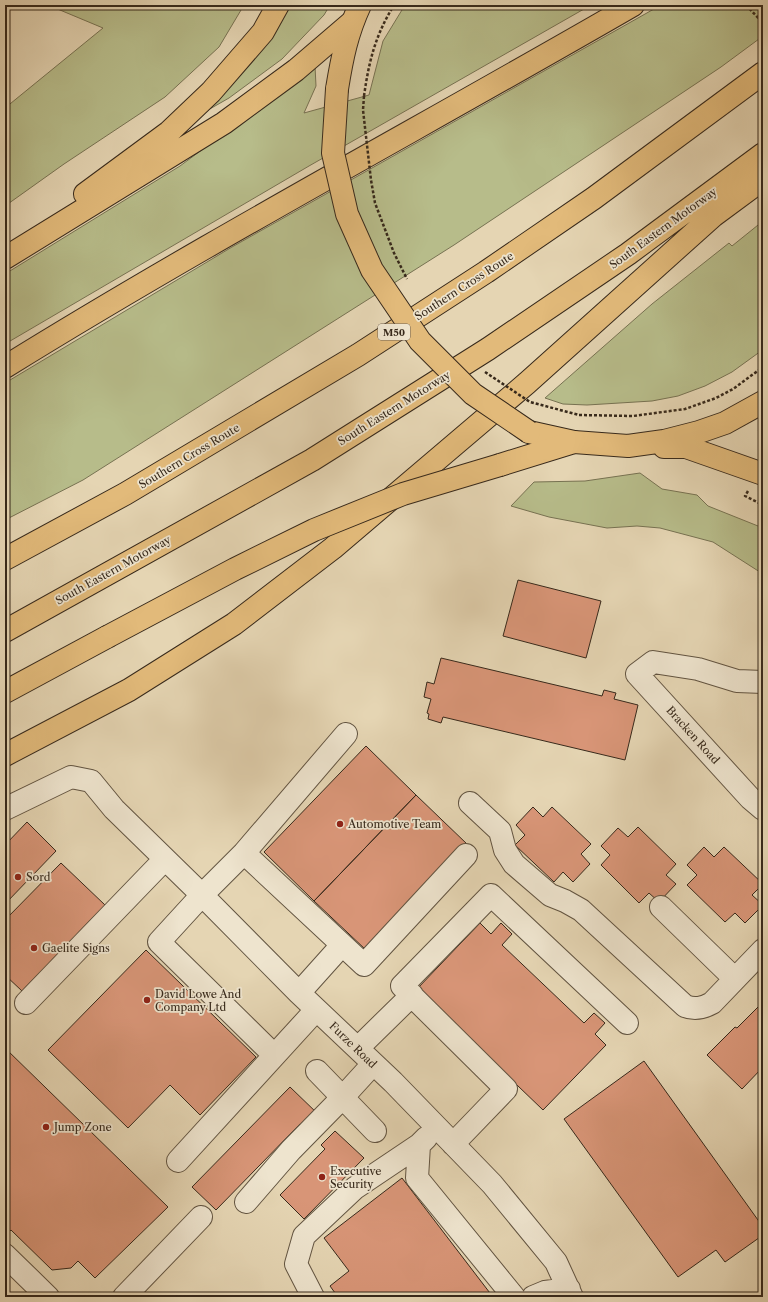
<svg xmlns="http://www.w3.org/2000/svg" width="768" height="1302" viewBox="0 0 768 1302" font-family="'Libre Caslon Text',serif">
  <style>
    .green { fill: #b7bc8a; stroke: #777252 }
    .building { fill: #d89577; stroke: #37291b }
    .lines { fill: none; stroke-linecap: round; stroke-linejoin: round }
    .minor-casing { stroke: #625441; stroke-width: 24 }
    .major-casing { stroke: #37291b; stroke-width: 24 }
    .highway-casing { stroke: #37291b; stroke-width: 24 }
    .path { stroke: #37291b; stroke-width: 2.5; stroke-dasharray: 3 2; stroke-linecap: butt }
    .minor { stroke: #eee4ce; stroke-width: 22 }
    .major { stroke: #e2ba7a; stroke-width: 22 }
    .highway { stroke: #e2ba7a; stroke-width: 22 }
    .major-bridge-casing { stroke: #37291b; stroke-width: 24; stroke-linecap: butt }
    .highway-bridge-casing { stroke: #37291b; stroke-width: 24; stroke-linecap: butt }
    .path-bridge { stroke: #37291b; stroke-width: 2.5; stroke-dasharray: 3 2; stroke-linecap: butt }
    .major-bridge { stroke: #e2ba7a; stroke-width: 22 }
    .highway-bridge { stroke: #e2ba7a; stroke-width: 22 }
    .poi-dot { fill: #8f2418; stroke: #eee4ce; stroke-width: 1.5 }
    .labels { text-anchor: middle; stroke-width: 3.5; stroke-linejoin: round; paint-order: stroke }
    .shield { fill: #eee4ce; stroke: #6e6151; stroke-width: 1 }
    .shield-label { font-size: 10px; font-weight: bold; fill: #37291b }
    .street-label { font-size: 11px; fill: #37291b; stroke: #eee4ce }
    .poi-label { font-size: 11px; fill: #37291b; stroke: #eee4ce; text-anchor: start }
  </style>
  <rect width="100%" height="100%" fill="#e5d5b3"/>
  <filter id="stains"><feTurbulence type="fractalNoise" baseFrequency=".005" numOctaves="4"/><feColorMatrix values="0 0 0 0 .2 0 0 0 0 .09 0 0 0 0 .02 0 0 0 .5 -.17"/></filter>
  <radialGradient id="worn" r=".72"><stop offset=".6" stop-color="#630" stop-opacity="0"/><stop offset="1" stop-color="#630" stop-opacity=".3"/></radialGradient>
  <path class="green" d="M 48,5 L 244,5 L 219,47 L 165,97 L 64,164 L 5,206 L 5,108 L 103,28 Z
    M 288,5 L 330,5 L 324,15 L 282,59 L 229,98 L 208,110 Z
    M 405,5 L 591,5 L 309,166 L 5,344 L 5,274 L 180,166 L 315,66 L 316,86 L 304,113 L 369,95 L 383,41 Z
    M 661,5 L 763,5 L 763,36 L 721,67 L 454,245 L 83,480 L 5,520 L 5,383 L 232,247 Z
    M 763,221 L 763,348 L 761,351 L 732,372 L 705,386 L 678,396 L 652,401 L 587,405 L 563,404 L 545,398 L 652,304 L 729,243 L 732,246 Z
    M 640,473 L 662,489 L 697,495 L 708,506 L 763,528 L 763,574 L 713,542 L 660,528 L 637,526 L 607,528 L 549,517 L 511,506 L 534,482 L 585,481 Z"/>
  <path class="building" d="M 518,580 L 601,601 L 586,658 L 503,636 Z
    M 441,658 L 602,696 L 604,690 L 616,693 L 614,699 L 638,705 L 625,760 L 443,717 L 441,723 L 428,719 L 429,714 L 427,713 L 431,699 L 424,697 L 427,682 L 434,684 Z
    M 366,746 L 416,795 L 314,901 L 264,852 Z
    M 416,795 L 467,844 L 366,950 L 314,901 Z
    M 533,807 L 543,817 L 552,807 L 591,844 L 581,854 L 590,864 L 573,882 L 563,872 L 554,882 L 515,845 L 525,835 L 516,825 Z
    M 27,822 L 56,851 L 5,904 L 5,845 Z
    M 638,827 L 676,864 L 666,875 L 676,884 L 659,902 L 649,893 L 639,903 L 601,865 L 610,855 L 601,846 L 618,828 L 628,837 Z
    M 704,847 L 714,857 L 724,847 L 763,884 L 752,895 L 763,905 L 745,923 L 735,913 L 725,922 L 687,885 L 697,875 L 687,865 Z
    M 61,863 L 105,905 L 22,991 L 5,975 L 5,920 Z
    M 480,923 L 491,934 L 501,923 L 512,934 L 502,945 L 584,1023 L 594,1013 L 605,1023 L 595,1034 L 606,1045 L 543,1110 L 417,989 Z
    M 146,950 L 256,1057 L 200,1115 L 170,1085 L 128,1128 L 48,1050 Z
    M 763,1002 L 763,1067 L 742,1089 L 707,1055 L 735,1027 L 737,1028 Z
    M 5,1048 L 168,1207 L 95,1278 L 78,1261 L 71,1268 L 52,1270 L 11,1230 L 5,1236 Z
    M 644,1061 L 763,1227 L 763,1235 L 725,1262 L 716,1250 L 678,1277 L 564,1119 Z
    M 290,1087 L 319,1115 L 305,1129 L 300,1124 L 216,1210 L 192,1187 Z
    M 335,1131 L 364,1158 L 304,1219 L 280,1195 L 325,1149 L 321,1145 Z
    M 402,1178 L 493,1297 L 338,1297 L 330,1286 L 349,1271 L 324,1238 Z"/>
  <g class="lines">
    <g class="minor-casing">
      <path id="minor" d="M 763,682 L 737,681 L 698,669 L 653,662 L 637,674 L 750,798 L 763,809
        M 470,803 L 500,831 L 505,850 L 514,864 L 550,895 L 565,901 L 581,910 L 685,1006 C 695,1010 703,1008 712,1003 L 763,950
        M 5,809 L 71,777 L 91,781 L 114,809 L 202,895 L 299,993 L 393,1082 L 492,1184 L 556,1262 L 572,1297
        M 244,853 L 364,965 L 466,855
        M 661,907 L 735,979
        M 299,993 L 342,945
        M 26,1003 L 165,859
        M 358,1048 L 412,995
        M 274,1055 L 159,942 L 202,895 L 244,853 L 346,734
        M 317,1071 L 375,1131
        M 426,1138 L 419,1145 L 417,1178 L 514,1297
        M 453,1144 L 506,1089 L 402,986 L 491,895 L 627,1023
        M 178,1161 L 316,1010
        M 246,1202 L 291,1150 L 342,1098 L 373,1064
        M 5,1255 L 48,1297
        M 124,1297 L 201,1217
        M 313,1297 L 296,1264 L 304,1236 L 355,1188 L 419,1145
        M 533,1297 L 545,1292 L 569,1289"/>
    </g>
    <g class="major-casing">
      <path id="major" d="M 337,89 C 342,58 347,33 360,5
        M 529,432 L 574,442 L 628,446 L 664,441 L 699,432 L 725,423 L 763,402
        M 664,447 L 686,447 L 763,474"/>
    </g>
    <g class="highway-casing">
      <path id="highway" d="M 85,194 L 169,132 L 211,92 L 263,32 L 278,5
        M 5,258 L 224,123 L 296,70 L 352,22
        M 5,367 C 210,240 424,126 633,5
        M 500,465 L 574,442
        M 5,559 L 125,494 L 358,355 L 486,272 L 594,198 L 763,73
        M 5,631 L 312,460 L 488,349 L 628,254 L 763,154
        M 5,692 L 107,637
        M 5,755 L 129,690 L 234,624 L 333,548 L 527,383 L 713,216 L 763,179"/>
    </g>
    <path class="path" d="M 746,5 L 763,23
      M 364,96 C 369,61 375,36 394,5
      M 579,415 L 633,416 L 685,409 L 716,398 L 733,389 L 763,367
      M 759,430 L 763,442
      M 748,491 L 745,496 L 763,505"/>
    <use href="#minor" class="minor"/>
    <use href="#major" class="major"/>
    <use href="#highway" class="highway"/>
    <g class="major-bridge-casing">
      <path id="major-bridge" d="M 337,89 L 333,153 L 347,214 L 372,270 L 420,341 L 473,394 L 529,432"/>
    </g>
    <g class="highway-bridge-casing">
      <path id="highway-bridge" d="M 107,637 L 235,569 L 314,530 L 403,494 L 500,465"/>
    </g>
    <path class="path-bridge" d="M 364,96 L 363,110 L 371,180 L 375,203 L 394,253 L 407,279
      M 485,372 L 530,402 L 579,415"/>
    <use href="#major-bridge" class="major-bridge"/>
    <use href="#highway-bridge" class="highway-bridge"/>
  </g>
  <g class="poi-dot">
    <circle cx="340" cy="824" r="4"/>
    <circle cx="18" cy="877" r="4"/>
    <circle cx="34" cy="948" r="4"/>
    <circle cx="147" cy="1000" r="4"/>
    <circle cx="46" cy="1127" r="4"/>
    <circle cx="322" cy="1177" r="4"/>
  </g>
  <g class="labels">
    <rect class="shield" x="378" y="324" width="32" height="16" rx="3"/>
    <g class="shield-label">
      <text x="394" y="336">M50</text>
    </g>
    <g class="street-label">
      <text transform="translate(663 228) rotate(-36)" y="4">South Eastern Motorway</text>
      <text transform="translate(464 286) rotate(-33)" y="4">Southern Cross Route</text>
      <text transform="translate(394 408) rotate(-32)" y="4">South Eastern Motorway</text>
      <text transform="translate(189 456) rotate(-31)" y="4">Southern Cross Route</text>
      <text transform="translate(113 570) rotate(-29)" y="4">South Eastern Motorway</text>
      <text transform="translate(693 735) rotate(48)" y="4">Bracken Road</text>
      <text transform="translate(353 1045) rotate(44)" y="4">Furze Road</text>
    </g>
    <g class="poi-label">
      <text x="348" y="828">Automotive Team</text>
      <text x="26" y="881">Sord</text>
      <text x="42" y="952">Gaelite Signs</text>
      <text x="155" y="998">David Lowe And<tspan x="155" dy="13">Company Ltd</tspan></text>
      <text x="54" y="1131">Jump Zone</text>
      <text x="330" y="1175">Executive<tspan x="330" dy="13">Security</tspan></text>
    </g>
  </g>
  <rect width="768" height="1302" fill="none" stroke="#e5d5b3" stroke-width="20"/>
  <rect x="6" y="6" width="756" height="1290" fill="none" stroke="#37291b" stroke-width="2"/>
  <rect x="10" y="10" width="748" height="1282" fill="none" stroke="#37291b"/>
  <rect width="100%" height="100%" filter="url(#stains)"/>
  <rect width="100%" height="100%" fill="url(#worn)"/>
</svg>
